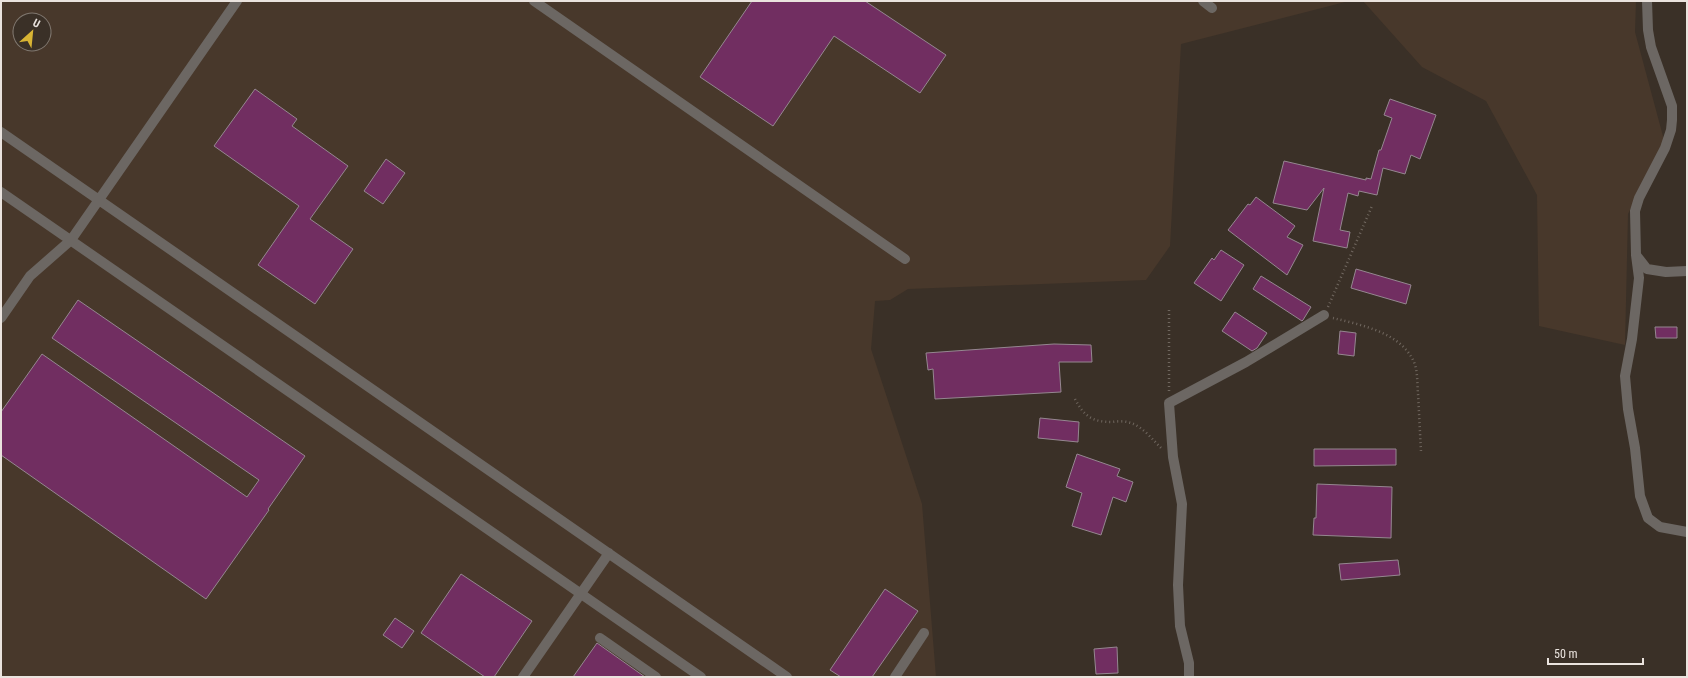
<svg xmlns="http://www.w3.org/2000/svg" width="1688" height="678" viewBox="0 0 1688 678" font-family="'Roboto Condensed',sans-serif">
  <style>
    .built { fill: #48382b; fill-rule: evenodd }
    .building { fill: #712e61; stroke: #958790 }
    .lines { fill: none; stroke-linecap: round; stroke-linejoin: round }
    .path { stroke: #70675f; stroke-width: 2.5; stroke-dasharray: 1 3; stroke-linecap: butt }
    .minor { stroke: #6c6763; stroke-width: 10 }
  </style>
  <rect width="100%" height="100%" fill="#3a3027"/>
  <path class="built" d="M 1,1 L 1349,1 L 1181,44 L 1170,246 L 1146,280 L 908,289 L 890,300 L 875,301 L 871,349 L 922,504 L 936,677 L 1,677 ZM 20,20 L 44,20 L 44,44 L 20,44 Z
    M 1363,1 L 1636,1 L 1635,32 L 1664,140 L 1628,214 L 1625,345 L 1539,326 L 1537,195 L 1486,101 L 1422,67 Z"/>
  <path class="building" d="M 752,1 L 865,1 L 946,55 L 920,93 L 834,36 L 773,126 L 700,77 Z
    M 255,89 L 297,119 L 292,126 L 348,166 L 310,219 L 353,249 L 315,304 L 258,265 L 299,206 L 214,146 Z
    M 1390,99 L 1436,115 L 1420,159 L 1411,155 L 1405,174 L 1383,168 L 1377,195 L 1359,191 L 1358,196 L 1348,193 L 1340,230 L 1350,232 L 1347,248 L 1313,241 L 1324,188 L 1307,210 L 1273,203 L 1284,161 L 1366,180 L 1366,178 L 1371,179 L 1379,150 L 1381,150 L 1392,118 L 1384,115 Z
    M 386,159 L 405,173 L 383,204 L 364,191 Z
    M 1256,197 L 1295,226 L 1287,237 L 1303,245 L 1287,275 L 1228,230 L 1248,204 L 1250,205 Z
    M 1221,250 L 1244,265 L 1221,301 L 1194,283 L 1212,258 L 1214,260 Z
    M 1356,269 L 1411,285 L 1406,304 L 1351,288 Z
    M 1261,276 L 1311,307 L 1303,320 L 1302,321 L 1253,289 Z
    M 78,300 L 305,456 L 268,509 L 269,510 L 206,599 L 1,455 L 1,412 L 42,354 L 247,497 L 259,480 L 52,338 Z
    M 1235,312 L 1267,333 L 1257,348 L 1252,351 L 1222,331 Z
    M 1655,327 L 1677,327 L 1677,338 L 1656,338 Z
    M 1340,331 L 1356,333 L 1354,356 L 1338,354 Z
    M 1054,344 L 1091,345 L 1092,362 L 1059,362 L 1061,392 L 935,399 L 933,369 L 928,370 L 926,353 Z
    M 1040,418 L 1079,422 L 1078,442 L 1038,438 Z
    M 1314,449 L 1396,449 L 1396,465 L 1314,466 Z
    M 1077,454 L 1120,469 L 1117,476 L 1133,482 L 1126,502 L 1113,497 L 1101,535 L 1072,526 L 1082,493 L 1066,487 Z
    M 1317,484 L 1392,487 L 1391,538 L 1313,535 L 1314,518 L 1316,518 Z
    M 1398,560 L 1400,575 L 1341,580 L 1339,564 Z
    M 461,574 L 532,621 L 494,677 L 485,677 L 421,633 Z
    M 885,589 L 918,611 L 872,677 L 841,677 L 830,670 Z
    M 395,618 L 414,631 L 402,648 L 383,635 Z
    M 597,643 L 645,677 L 573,677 Z
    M 1117,647 L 1118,673 L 1096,674 L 1094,649 Z"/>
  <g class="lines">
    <path class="path" d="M 1328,307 L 1372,206
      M 1333,318 C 1361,325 1399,332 1413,360 C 1418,369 1417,383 1418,393 C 1419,413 1420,433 1421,452
      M 1169,391 L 1169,310
      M 1075,399 C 1084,416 1092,422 1112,422 C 1118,421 1125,421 1131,423 C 1143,427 1153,440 1162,449"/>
    <path class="minor" d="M 534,1 L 905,259
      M 1203,1 L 1212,8
      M 1647,1 L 1648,30 L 1651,47 L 1672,106 L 1672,120 L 1671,130 L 1665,148 L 1639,198 L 1635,211 L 1636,255 L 1639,278 L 1632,339 L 1625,376 L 1628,409 L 1635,448 L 1640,496 L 1648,518 L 1660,527 L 1687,532
      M 1,132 L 787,677
      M 1,192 L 701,677
      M 1636,255 L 1647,269 L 1666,272 L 1687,271
      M 1,318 L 30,276 L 71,240 L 237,1
      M 600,638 L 656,677
      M 523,677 L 609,553
      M 895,677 L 924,633
      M 1189,677 L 1189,663 L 1180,626 L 1178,585 L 1182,504 L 1173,457 L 1169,403 L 1246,362 L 1324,315"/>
  </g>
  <rect width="1688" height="678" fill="none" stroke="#eae3de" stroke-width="4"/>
  <g transform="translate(32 32) rotate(27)"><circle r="19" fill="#3a3027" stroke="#807870"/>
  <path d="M0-3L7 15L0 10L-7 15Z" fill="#d8b434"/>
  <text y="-6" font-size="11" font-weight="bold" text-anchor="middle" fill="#eae3de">U</text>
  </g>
  <path d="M1548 658v6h95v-6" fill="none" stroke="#eae3de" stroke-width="2"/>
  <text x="1554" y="658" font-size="12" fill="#eae3de" stroke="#3a3027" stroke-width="3" paint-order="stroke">50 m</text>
</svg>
